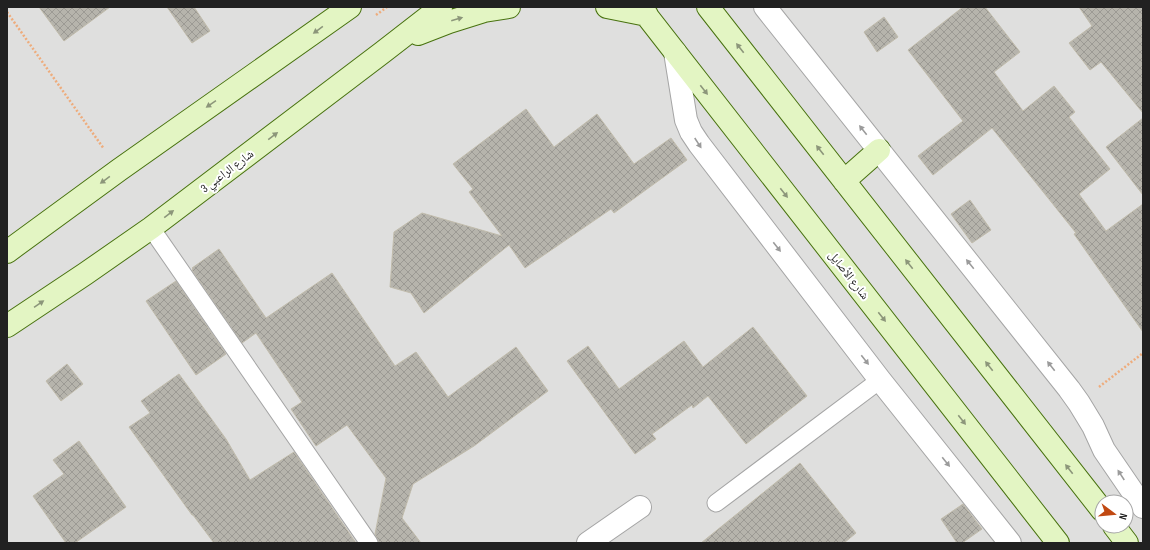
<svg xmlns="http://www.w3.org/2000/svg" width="1150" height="550" viewBox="0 0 1150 550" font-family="'Sofia Sans Condensed','Noto Naskh Arabic',sans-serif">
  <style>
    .residential { fill: #dfdfde; fill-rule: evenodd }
    .building { fill: url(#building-cross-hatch); stroke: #c1bcac }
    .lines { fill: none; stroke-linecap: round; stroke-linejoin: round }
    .lane-casing { stroke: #a5a5a5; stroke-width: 19 }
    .street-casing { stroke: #a5a5a5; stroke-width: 24 }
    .secondary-casing { stroke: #48720f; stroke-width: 24 }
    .path { stroke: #eeac7c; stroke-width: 2.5; stroke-dasharray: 2 2; stroke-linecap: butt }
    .lane { stroke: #fff; stroke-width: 17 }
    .street { stroke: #fff; stroke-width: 22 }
    .secondary { stroke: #e3f5c3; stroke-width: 22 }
    .oneway { fill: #8c967a }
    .oneway2 { fill: #9b9b9b }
    .labels { text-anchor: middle; stroke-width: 4; stroke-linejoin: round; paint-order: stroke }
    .street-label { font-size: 12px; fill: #212121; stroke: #fff }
  </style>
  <defs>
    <pattern id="building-cross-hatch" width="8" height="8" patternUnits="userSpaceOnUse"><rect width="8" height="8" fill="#b6b4ac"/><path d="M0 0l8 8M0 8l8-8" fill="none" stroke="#9c9a94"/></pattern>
  </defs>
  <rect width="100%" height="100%" fill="#f1f0e9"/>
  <path class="residential" d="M 7,7 L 1143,7 L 1143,543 L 7,543 ZM 1102,502 L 1126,502 L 1126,526 L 1102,526 Z"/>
  <path class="building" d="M 39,7 L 110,7 L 64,41 Z
    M 167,7 L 194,7 L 210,31 L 192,43 Z
    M 963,7 L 985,7 L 1020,52 L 994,72 L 1023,111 L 1054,86 L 1075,112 L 1069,117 L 1110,169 L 1079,194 L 1106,231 L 1143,204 L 1143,332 L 1074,234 L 1076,233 L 992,128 L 933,175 L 918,156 L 963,121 L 908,50 Z
    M 1079,7 L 1143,7 L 1143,113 L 1101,62 L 1090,70 L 1069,43 L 1092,26 Z
    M 884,17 L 898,37 L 877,52 L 864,32 Z
    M 526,109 L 554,147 L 597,114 L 634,164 L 671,138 L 687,160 L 614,213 L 611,209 L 525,268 L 509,245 L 424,313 L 411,293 L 390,287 L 394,232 L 422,213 L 502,236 L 469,192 L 473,189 L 453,164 Z
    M 1143,118 L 1143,195 L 1106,147 Z
    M 970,200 L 991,230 L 972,243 L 951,214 Z
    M 219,249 L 266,318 L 332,273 L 395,366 L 416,352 L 448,397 L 516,347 L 548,391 L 474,446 L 413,484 L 402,518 L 421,543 L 379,543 L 377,538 L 375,534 L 386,478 L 347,425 L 316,446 L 291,409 L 302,402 L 256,333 L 242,343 L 192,270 L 193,269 L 192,268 Z
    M 176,281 L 226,354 L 196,375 L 146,301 Z
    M 753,327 L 807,396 L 746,444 L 708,396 L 693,408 L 692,405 L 652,434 L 656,439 L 635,454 L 567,361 L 588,346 L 619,389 L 684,341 L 703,367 Z
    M 67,364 L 83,384 L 61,401 L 46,381 Z
    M 179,374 L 226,439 L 250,480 L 294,452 L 356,543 L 214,543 L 193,515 L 192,515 L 129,427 L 150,413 L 141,401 Z
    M 79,441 L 126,507 L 75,543 L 66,543 L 33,496 L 64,474 L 53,460 Z
    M 800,463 L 856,533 L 844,543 L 701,543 Z
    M 963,504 L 982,529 L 962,543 L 957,543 L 941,519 Z"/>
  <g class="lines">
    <g class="lane-casing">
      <path id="lane" d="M 151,228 L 369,543
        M 716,503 L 880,380"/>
    </g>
    <g class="street-casing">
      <path id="street" d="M 765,7 L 1069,389 L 1079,403 L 1093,426 L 1104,450 L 1143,507
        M 675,52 L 686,120 L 691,132 L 699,144 L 880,380 L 1010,543
        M 588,543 L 640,507"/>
    </g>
    <g class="secondary-casing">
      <path id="secondary" d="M 607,7 L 647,15
        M 640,7 L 1058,543
        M 708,7 L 1102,510
        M 418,34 L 449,22 L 484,11 L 509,7
        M 844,181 L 879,150
        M 7,252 L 119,170 L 350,7
        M 7,326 L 85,274 L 151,228 L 383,52 L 441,7
        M 1114,526 L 1127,543"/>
    </g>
    <path class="path" d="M 7,12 L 104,149
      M 376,15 L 387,7
      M 1099,387 L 1143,353"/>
    <use href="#lane" class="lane"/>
    <use href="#street" class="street"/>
    <use href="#secondary" class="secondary"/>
  </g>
  <defs><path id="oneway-solid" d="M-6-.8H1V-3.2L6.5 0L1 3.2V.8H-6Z"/></defs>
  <g class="oneway">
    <use href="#oneway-solid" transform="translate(457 19) rotate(-16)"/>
    <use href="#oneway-solid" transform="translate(318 30) rotate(144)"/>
    <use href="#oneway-solid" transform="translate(740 48) rotate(-128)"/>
    <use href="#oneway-solid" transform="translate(704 90) rotate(52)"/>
    <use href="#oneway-solid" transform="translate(211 104) rotate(146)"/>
    <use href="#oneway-solid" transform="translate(273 136) rotate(-37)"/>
    <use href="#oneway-solid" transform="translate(820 150) rotate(-128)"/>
    <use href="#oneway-solid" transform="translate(105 180) rotate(144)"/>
    <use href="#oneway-solid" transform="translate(784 193) rotate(52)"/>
    <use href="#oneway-solid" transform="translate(169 214) rotate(-37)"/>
    <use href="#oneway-solid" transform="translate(909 264) rotate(-128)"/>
    <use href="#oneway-solid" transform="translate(39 304) rotate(-34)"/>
    <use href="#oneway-solid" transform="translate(882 317) rotate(52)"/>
    <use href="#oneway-solid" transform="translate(989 366) rotate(-128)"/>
    <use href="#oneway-solid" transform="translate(962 420) rotate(52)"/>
    <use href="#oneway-solid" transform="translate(1069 469) rotate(-128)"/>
  </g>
  <g class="oneway2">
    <use href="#oneway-solid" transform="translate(863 130) rotate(-128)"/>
    <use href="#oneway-solid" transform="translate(698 143) rotate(57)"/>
    <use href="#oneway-solid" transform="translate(777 247) rotate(52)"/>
    <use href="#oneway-solid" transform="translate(970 264) rotate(-129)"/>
    <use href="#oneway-solid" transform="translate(865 360) rotate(52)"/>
    <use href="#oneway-solid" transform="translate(1051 366) rotate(-128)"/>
    <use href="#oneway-solid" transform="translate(946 462) rotate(51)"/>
    <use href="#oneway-solid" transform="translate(1121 475) rotate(-123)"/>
  </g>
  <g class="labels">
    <g class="street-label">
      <text transform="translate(227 171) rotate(-37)" y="4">شارع الراعبي 3</text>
      <text transform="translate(849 275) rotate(52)" y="4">شارع الأصايل</text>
    </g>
  </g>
  <rect width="1150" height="550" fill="none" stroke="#212121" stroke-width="16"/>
  <g transform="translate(1114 514) rotate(106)"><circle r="19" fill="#ffffff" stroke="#a6a6a6"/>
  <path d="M0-3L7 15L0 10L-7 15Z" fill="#c14912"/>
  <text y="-6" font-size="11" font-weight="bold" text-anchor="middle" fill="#212121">N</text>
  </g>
</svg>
